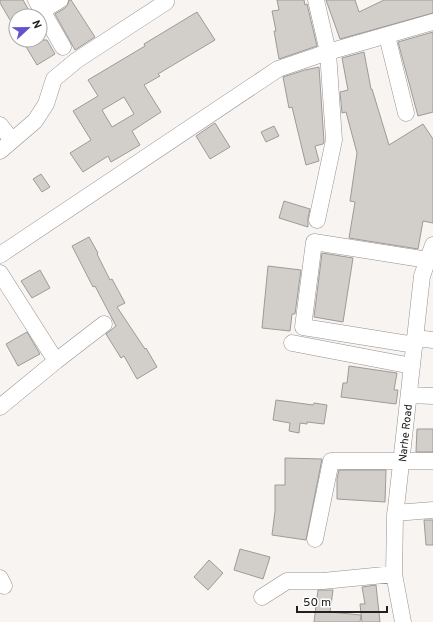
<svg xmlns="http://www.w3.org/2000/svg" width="433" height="622" viewBox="0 0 433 622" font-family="Overpass,sans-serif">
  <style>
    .building { fill: #d2cfcb; stroke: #9d9a97; fill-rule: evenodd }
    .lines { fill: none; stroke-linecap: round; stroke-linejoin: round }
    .minor-casing { stroke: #93908d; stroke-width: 17 }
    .minor { stroke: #fff; stroke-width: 16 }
    .labels { text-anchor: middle; stroke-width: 3; stroke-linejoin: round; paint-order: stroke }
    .street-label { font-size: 11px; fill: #222120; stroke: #fff }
  </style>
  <rect width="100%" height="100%" fill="#f7f4f1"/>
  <path class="building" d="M 0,0 L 23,0 L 32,16 L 16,16 L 16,30 L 0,3 Z
    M 69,0 L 71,0 L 95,37 L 75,50 L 55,14 L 65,8 L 68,4 Z
    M 277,0 L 304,0 L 305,5 L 307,4 L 317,46 L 279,59 L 274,31 L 276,31 L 272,11 L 279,10 Z
    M 326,0 L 355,0 L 359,12 L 384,0 L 433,0 L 433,13 L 340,39 Z
    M 197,12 L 215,40 L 158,74 L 160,76 L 144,85 L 161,112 L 132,131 L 140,145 L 111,162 L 108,156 L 83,172 L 70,153 L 91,140 L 73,111 L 98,96 L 88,80 L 145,46 L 144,44 ZM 124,97 L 134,114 L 112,127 L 102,110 Z
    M 433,32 L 433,112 L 418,116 L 398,42 Z
    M 22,40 L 47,40 L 55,54 L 37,65 Z
    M 364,52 L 371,89 L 372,89 L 389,145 L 423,124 L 433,139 L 433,223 L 423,221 L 418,249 L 349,238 L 355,202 L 350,201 L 357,153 L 346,112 L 342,113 L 340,92 L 348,90 L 342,58 Z
    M 319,67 L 324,142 L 323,144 L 315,146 L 319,161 L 306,165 L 292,107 L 289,108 L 283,77 L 305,70 Z
    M 215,123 L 230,147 L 210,159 L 196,136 Z
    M 274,126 L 279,136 L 266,142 L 261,132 Z
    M 41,174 L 50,187 L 42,192 L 33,179 Z
    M 284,201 L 310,209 L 308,218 L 308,227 L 279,218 Z
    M 89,237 L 98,253 L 97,254 L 110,280 L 112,279 L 125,303 L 117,307 L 145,349 L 146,348 L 157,367 L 137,379 L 124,356 L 121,358 L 106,334 L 116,326 L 95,286 L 93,287 L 72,246 Z
    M 322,253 L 353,258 L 343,322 L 314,317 Z
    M 268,266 L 301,270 L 295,314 L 292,314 L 290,331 L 262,328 Z
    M 40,270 L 50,288 L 32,298 L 21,281 Z
    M 27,332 L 40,354 L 18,366 L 6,344 Z
    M 349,366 L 397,373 L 394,390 L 398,390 L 396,404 L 341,397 L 343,383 L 347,383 Z
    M 276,400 L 313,405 L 314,403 L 327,405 L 324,424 L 307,422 L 307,424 L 300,423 L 299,433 L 289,431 L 290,423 L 273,420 Z
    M 417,429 L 433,429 L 433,452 L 416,452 Z
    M 285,458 L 322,459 L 306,540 L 272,535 L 275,511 L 275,485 L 285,485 Z
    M 339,470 L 386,470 L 385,502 L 337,499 L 337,479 Z
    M 424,520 L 433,520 L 433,545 L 426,545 Z
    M 240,549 L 270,557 L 263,579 L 234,570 Z
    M 209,560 L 223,573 L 208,590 L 194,577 Z
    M 376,585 L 380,622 L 362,622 L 360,604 L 365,604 L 362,587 Z
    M 318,590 L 333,590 L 330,612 L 361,615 L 360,622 L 314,622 Z"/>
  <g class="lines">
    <g class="minor-casing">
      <path id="minor" d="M 36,0 L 63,47
        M 316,0 L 328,52 L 334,140 L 317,220
        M 42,11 L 60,0
        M 387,36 L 406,113
        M 0,125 L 12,140
        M 0,151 L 35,121 L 46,104 L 54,79 L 77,60 L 166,2 L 165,0
        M 0,255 L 278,69 L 328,52 L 433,22
        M 0,273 L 56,361
        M 415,338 L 433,340
        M 292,343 L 412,366
        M 415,345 L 303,327 L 314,242 L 428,260
        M 409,395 L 433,396
        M 0,407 L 56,361 L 104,324
        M 395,513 L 433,510
        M 315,539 L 331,461 L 433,461
        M 0,578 L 4,586
        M 262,597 L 287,581 L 323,581 L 394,574
        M 403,622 L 394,574 L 395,517 L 422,276 L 433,245"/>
    </g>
    <use href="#minor" class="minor"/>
  </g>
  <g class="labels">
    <g class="street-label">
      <text transform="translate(405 433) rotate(-84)" y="4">Narhe Road</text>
    </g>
  </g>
  <g transform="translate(28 28) rotate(68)"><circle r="19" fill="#ffffff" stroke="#a7a6a6"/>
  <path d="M0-3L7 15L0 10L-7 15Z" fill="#6252cb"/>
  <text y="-6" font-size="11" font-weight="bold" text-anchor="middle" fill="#222120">N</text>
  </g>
  <path d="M297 606v6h90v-6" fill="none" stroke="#222120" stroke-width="2"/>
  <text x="303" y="606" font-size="12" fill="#222120" stroke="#ffffff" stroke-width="3" paint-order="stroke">50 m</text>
</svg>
